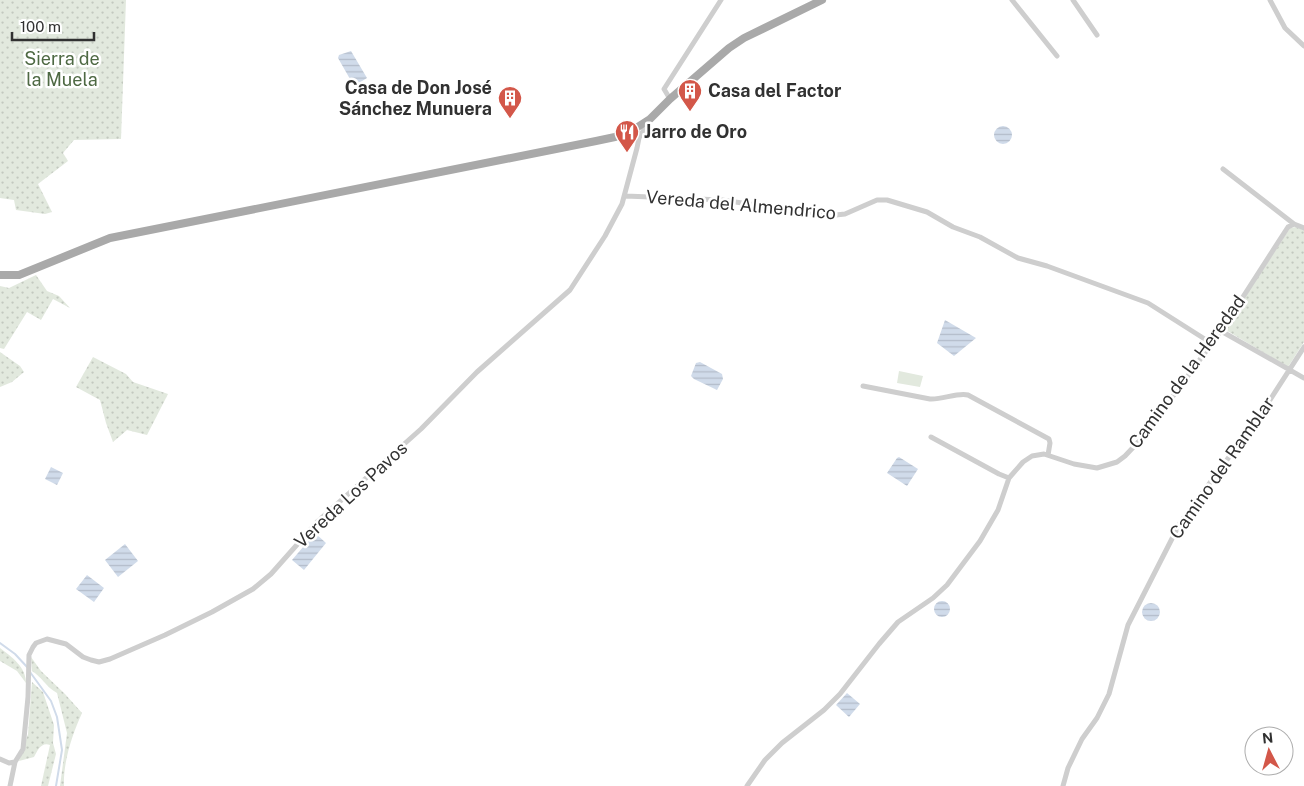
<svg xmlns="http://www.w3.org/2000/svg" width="1304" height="786" viewBox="0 0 1304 786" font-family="'Public Sans',sans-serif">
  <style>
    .green { fill: url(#green-dots) }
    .pitch { fill: #e2e9de }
    .water { fill: url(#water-rules) }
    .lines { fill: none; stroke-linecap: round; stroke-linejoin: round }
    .stream { stroke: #d0dbea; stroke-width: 2 }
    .street { stroke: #cecece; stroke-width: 5 }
    .primary { stroke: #a9a9a9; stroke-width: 8 }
    .labels { text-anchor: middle; stroke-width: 5; stroke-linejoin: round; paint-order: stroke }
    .park-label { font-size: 18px; fill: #4e6943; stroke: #fff }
    .poi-label { font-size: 18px; font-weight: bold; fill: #313131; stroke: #fff; text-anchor: start }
    .street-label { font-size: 18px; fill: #313131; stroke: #fff }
  </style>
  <defs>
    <pattern id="green-dots" width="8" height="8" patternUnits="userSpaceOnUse" patternTransform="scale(1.25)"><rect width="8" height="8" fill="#e2e9de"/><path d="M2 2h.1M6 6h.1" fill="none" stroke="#c2c8bf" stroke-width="1.8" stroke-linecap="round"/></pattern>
    <pattern id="water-rules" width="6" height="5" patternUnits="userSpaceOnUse" patternTransform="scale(1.25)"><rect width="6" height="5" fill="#d0dbea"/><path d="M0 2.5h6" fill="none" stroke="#b3bcc9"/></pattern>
  </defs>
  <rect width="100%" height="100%" fill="#fff"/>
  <path class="green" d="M 0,0 L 126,0 L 121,139 L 74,140 L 63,153 L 68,161 L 38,184 L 52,212 L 45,214 L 16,210 L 14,200 L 0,198 Z
    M 1296,227 L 1304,230 L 1304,342 L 1288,367 L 1224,329 L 1290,228 Z
    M 36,275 L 47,291 L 59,296 L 70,308 L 53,299 L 41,320 L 27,312 L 4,349 L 0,348 L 0,286 L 9,288 Z
    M 0,352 L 20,366 L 24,372 L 12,382 L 0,387 Z
    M 93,357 L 126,374 L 133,382 L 168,394 L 147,435 L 127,430 L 113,442 L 106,423 L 100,400 L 76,387 Z
    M 0,648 C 12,657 26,667 26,683 L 17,671 L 0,661 Z
    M 31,657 L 41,671 L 65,694 L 82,713 C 72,735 63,762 64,786 L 60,786 L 67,733 L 57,693 C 46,687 42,677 32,671 Z
    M 32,682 L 43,692 L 54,725 L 53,743 L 56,754 L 48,786 L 41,786 L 50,745 C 41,742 38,750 34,757 L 19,761 L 28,734 Z"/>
  <path class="pitch" d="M 899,371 L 923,376 L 920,387 L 897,383 Z"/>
  <path class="water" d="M 351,51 L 367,78 L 354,86 L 338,58 L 339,55 Z
    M994 135a9 9 0 1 1 18 0a9 9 0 1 1-18 0Z
    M 945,320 L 976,338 L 954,356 L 937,343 Z
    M 700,362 L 722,374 L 723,379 L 717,390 L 694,379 L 691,376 L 696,363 Z
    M 899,457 L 918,469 L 907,486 L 887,473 L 897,458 Z
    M 51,467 L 63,473 L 57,485 L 45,479 Z
    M 315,533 L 326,543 L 304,570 L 292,560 Z
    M 125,544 L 138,561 L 118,577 L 105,560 Z
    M 87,575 L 104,588 L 94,602 L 76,589 Z
    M934 609a8 8 0 1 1 16 0a8 8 0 1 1-16 0Z
    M1142 612a9 9 0 1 1 18 0a9 9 0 1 1-18 0Z
    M 847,693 L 860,704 L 849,717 L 836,705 Z"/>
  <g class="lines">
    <path class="stream" d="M 0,643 L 15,654 L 28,668
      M 30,672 L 51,701 L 57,717 L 62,750 L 56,786"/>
    <path class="street" d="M 1012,0 L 1057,56
      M 1073,0 L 1097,35
      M 1270,0 L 1285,28 L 1304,46
      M 670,99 L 664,89 L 721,0
      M 639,138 L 649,121
      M 1223,169 L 1294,224
      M 626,196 L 722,200 L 790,210 L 836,215 L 845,214 L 877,200 L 887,200 L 927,212 L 953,227 L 980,237 L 1018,258 L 1047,266 L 1148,303 L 1211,343
      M 1221,331 L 1304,378
      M 863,386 L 930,399 C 942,400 958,392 968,395 L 1049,439 L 1050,443 L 1048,455
      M 931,437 L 999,474 L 1009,478
      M 0,759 L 9,763 L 15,762
      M 10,786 L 15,762 L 23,749 L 28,697 L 29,655 L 33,647 L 36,643 L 47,639 L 66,644 L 83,657 L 91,660 L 99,662 L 110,659 L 165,635 L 212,612 L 253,589 L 271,574 L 318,521 L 421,429 L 477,372 L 570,290 L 605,236 L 622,204 L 637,148 L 639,138 L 636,128
      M 747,786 L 765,760 L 782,743 L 824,710 L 840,694 L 879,644 L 898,622 L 933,598 L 947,585 L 980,541 L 998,510 L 1009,478 L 1023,462 L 1032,456 L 1044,454 L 1074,464 L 1097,468 L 1117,462 L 1125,456 L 1142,438 L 1221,331 L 1288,227 L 1294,224 L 1304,228
      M 1063,786 L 1068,768 L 1082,739 L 1097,718 L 1109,694 L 1128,625 L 1180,523 L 1261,414 L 1304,347"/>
    <path class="primary" d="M 0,275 L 19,275 L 110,238 L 596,141 L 615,137 L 636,128 L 650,119 L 670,99 L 729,48 L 744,38 L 822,0"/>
  </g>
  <defs>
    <g id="building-pin" transform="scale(1.25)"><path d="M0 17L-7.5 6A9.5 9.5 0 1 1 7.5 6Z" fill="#d35749" stroke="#fff"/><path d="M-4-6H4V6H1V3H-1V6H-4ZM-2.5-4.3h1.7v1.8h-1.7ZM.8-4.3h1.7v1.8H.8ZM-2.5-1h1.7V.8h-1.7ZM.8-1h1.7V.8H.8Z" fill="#fff"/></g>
    <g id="restaurant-pin" transform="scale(1.25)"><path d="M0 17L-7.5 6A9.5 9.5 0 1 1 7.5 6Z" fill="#d35749" stroke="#fff"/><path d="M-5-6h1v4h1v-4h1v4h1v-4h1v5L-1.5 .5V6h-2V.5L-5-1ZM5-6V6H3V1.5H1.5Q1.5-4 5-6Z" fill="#fff"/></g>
  </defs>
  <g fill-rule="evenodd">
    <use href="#building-pin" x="690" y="91"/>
    <use href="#building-pin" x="510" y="98"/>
    <use href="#restaurant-pin" x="627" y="132"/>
  </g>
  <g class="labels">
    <g class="park-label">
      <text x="62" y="65">Sierra de<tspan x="62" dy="21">la Muela</tspan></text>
    </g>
    <g class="poi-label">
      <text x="492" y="94" text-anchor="end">Casa de Don José<tspan x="492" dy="21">Sánchez Munuera</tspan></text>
      <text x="708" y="97">Casa del Factor</text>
      <text x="644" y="138">Jarro de Oro</text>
    </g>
    <g class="street-label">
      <text transform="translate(741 205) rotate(5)" y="6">Vereda del Almendrico</text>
      <text transform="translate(1187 372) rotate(-54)" y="6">Camino de la Heredad</text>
      <text transform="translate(1222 468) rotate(-55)" y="6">Camino del Ramblar</text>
      <text transform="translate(351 495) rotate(-43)" y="6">Vereda Los Pavos</text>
    </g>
  </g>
  <g transform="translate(1269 751) rotate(354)"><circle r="24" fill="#ffffff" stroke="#adadad"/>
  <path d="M0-4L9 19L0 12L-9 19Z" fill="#d35749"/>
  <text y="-8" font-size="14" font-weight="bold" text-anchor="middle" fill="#313131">N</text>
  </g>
  <path d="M12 32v8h82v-8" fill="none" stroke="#313131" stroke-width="2.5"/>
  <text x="20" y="32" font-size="15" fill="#313131" stroke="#ffffff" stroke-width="4" paint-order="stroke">100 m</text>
</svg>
